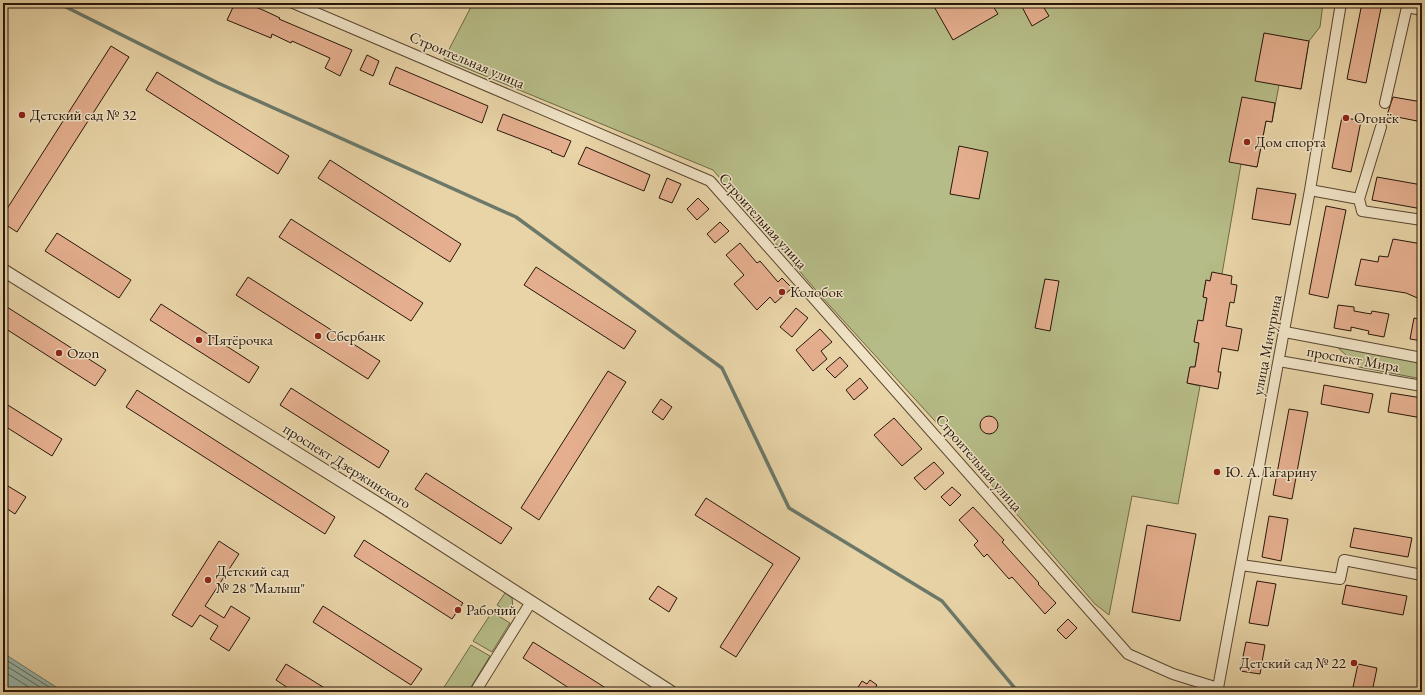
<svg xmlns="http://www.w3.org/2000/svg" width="1425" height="695" viewBox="0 0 1425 695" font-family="'EB Garamond',serif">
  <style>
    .green { fill: #b6bc87; stroke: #6f6a48 }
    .water { fill: #97b8ab; stroke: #6b786a }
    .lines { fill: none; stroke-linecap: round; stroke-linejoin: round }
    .shore { stroke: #60685a; stroke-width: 1 }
    .stream { stroke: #6b786a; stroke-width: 3.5 }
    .building { fill: #e5af8f; stroke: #281709 }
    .minor-casing { stroke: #584630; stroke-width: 12 }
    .tertiary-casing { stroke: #584630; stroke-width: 14 }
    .minor { stroke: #f0e3c6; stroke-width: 10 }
    .tertiary { stroke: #f0e3c6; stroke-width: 12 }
    .poi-dot { fill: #8f2418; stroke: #f0e3c6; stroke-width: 1.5 }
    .labels { text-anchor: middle; stroke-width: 3; stroke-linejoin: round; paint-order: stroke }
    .street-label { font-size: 15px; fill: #281709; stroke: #f0e3c6 }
    .poi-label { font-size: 15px; fill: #281709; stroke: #f0e3c6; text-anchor: start }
  </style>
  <rect width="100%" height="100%" fill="#e8d4a7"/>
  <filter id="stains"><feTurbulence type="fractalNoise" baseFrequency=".005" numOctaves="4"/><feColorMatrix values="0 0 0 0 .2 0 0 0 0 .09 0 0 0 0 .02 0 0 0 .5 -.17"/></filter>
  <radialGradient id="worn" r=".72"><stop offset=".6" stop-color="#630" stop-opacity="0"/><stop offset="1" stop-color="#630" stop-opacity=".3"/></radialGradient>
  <path class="green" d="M 473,3 L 1323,3 L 1320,27 L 1309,41 L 1301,89 L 1279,85 L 1272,122 L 1266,121 L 1257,167 L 1241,164 L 1222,274 L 1210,281 L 1206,280 L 1203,297 L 1207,298 L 1203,321 L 1198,321 L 1194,341 L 1199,343 L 1195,367 L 1190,367 L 1187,383 L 1200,386 L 1178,504 L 1132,496 L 1109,615 L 1095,604 L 955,443 L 820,295 L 713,170 L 444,59 Z
    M 1336,346 L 1422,362 L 1422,379 L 1359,367 Z
    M 505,593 L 512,598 L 514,616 L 497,605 Z
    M 492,612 L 510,623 L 492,652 L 473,641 Z
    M 471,645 L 490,656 L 468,692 L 441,692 Z"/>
  <path class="water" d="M 3,653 L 64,692 L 3,692 Z"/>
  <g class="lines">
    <path class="shore" d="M 3,658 L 57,692
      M 3,664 L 48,692
      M 3,671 L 37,692"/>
    <path class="stream" d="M 58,3 L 218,83 L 516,217 L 722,368 L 789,508 L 942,601 L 1018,692"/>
  </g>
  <path class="building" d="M 235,3 L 245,3 L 263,10 L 280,18 L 279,19 L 352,50 L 340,76 L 325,68 L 330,58 L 292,41 L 291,43 L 272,34 L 271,38 L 227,20 Z
    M 932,3 L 991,3 L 998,14 L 953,40 Z
    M 1020,3 L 1041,3 L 1049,16 L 1032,26 Z
    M 1362,3 L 1382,3 L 1366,83 L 1347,79 Z
    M 1264,33 L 1309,41 L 1301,89 L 1255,81 Z
    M 111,46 L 129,57 L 17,232 L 3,223 L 3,215 Z
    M 367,55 L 379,61 L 373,76 L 360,70 Z
    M 396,67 L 488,106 L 482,123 L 389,84 Z
    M 157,72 L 289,156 L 278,174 L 146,90 Z
    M 1242,97 L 1275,103 L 1272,122 L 1266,121 L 1257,167 L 1229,162 Z
    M 1393,97 L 1422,102 L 1422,122 L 1387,115 Z
    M 503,114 L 571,141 L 564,157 L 551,152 L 552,151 L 497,130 Z
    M 1342,117 L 1361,121 L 1351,172 L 1332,168 Z
    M 959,146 L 988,152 L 979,199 L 950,194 Z
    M 586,147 L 650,175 L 644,191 L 578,164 Z
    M 330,160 L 461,244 L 450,262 L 318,178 Z
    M 1377,177 L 1422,185 L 1422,209 L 1372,200 Z
    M 667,178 L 681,184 L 672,203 L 659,198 Z
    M 1257,188 L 1296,194 L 1290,225 L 1252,219 Z
    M 698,198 L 709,209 L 697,220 L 687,209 Z
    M 1326,206 L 1346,210 L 1328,298 L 1309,294 Z
    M 291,219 L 423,303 L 411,321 L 279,237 Z
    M 720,222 L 729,231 L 715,243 L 707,234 Z
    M 57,233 L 131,280 L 119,298 L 45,251 Z
    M 1393,239 L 1422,244 L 1422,300 L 1406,293 L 1355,285 L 1361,259 L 1378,262 L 1379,256 L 1388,257 Z
    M 740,243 L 757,263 L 760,261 L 778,282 L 782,278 L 792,288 L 775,303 L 770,297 L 757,310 L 734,284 L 744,275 L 726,255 Z
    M 536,267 L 636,331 L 624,349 L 524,285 Z
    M 1212,272 L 1232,276 L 1231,284 L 1237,285 L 1234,303 L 1230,302 L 1226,326 L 1242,329 L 1238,351 L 1222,348 L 1218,372 L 1221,372 L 1218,389 L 1187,383 L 1190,367 L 1195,367 L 1199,343 L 1194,342 L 1198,320 L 1203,321 L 1207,298 L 1203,297 L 1206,280 L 1210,281 Z
    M 248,277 L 380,361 L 368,379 L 236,295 Z
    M 1045,279 L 1059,281 L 1050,331 L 1035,328 Z
    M 161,304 L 259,367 L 249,383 L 150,320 Z
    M 1338,305 L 1354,307 L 1354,311 L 1371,314 L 1372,311 L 1389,314 L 1384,337 L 1368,334 L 1369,331 L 1351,327 L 1351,331 L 1334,328 Z
    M 7,307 L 106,370 L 95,386 L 3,327 L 3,314 Z
    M 796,308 L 808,318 L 792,337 L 780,327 Z
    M 1414,318 L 1422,320 L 1422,341 L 1410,339 Z
    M 820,329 L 832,342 L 821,351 L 827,359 L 813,371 L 796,350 Z
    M 840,357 L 848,366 L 835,378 L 826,369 Z
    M 608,371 L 626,382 L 539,520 L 521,508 Z
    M 860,378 L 868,388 L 854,400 L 846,390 Z
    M 1324,385 L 1373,394 L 1369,413 L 1321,404 Z
    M 291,388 L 389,451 L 379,468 L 280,405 Z
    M 137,390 L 335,517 L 325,534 L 126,407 Z
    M 1391,393 L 1422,398 L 1422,418 L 1388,412 Z
    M 661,399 L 672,407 L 663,420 L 652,412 Z
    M 3,402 L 62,439 L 52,456 L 3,425 Z
    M 1289,409 L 1308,412 L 1292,499 L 1273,495 Z
    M980 425a9 9 0 1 1 18 0a9 9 0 1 1-18 0Z
    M 894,418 L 922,449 L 902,466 L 874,435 Z
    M 934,462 L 944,473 L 925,490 L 914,478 Z
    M 426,473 L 512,528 L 501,544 L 415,489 Z
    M 3,483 L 26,497 L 15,514 L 3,506 Z
    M 952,487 L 961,495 L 950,506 L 941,497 Z
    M 706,498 L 800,558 L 736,657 L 720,647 L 773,564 L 695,515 Z
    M 973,507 L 1004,540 L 1002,542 L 1039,583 L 1038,584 L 1056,603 L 1045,614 L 1012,577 L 1009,579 L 987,554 L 984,557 L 974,545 L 978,541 L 959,520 Z
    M 1269,516 L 1288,519 L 1281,561 L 1262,557 Z
    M 1147,525 L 1196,534 L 1180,621 L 1132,612 Z
    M 1354,528 L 1412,538 L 1408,557 L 1350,547 Z
    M 364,540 L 463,603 L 452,619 L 354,556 Z
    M 219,541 L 239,554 L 205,606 L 224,618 L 231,606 L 250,618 L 229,651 L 210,639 L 218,626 L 200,615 L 192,627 L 172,615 Z
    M 1257,581 L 1276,584 L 1268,626 L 1249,623 Z
    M 1346,585 L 1407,596 L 1403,615 L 1342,604 Z
    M 658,586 L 677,598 L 669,612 L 649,599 Z
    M 323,606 L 422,669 L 411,685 L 313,622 Z
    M 1068,619 L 1077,628 L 1066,639 L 1057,630 Z
    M 533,642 L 612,692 L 575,692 L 523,658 Z
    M 1246,642 L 1265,645 L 1260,674 L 1240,671 Z
    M 286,664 L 331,692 L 294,692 L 276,680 Z
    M 1358,664 L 1377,668 L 1372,692 L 1352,692 Z
    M 870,680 L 877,685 L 874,689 L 880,692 L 855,692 L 862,681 L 867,684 Z"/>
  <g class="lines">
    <g class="minor-casing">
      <path id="minor" d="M 293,3 L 710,181 L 1128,654 L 1173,674 L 1218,688
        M 1385,103 L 1407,7 L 1422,10
        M 1310,190 L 1359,199 L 1362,211 L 1422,220
        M 1359,199 L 1381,127
        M 1285,332 L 1422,358
        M 1279,361 L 1422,386
        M 1241,565 L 1340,579 L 1344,560 L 1422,575
        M 475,692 L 531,602
        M 1219,692 L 1218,688 L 1310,190 L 1341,3"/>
    </g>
    <g class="tertiary-casing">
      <path id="tertiary" d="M 3,270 L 385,508 L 671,692"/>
    </g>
    <use href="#minor" class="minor"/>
    <use href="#tertiary" class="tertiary"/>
  </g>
  <g class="poi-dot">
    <circle cx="22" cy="115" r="4"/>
    <circle cx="1346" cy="118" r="4"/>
    <circle cx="1247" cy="142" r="4"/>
    <circle cx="782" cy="292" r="4"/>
    <circle cx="318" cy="336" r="4"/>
    <circle cx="199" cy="340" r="4"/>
    <circle cx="59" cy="353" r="4"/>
    <circle cx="1217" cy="472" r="4"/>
    <circle cx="208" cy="580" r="4"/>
    <circle cx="458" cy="610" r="4"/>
    <circle cx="1354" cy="663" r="4"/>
  </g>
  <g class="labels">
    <g class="street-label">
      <text transform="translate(467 60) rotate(23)" y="5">Строительная улица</text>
      <text transform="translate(763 221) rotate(48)" y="5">Строительная улица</text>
      <text transform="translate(1267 345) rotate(-79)" y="5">улица Мичурина</text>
      <text transform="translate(1353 359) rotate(10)" y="5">проспект Мира</text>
      <text transform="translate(979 463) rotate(49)" y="5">Строительная улица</text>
      <text transform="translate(347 466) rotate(32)" y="5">проспект Дзержинского</text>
    </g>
    <g class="poi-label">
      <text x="30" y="120">Детский сад № 32</text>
      <text x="1354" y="123">Огонёк</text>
      <text x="1255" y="147">Дом спорта</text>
      <text x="790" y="297">Колобок</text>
      <text x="326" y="341">Сбербанк</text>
      <text x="207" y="345">Пятёрочка</text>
      <text x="67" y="358">Ozon</text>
      <text x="1225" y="477">Ю. А. Гагарину</text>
      <text x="216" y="576">Детский сад<tspan x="216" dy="17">№ 28 "Малыш"</tspan></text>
      <text x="466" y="615">Рабочий</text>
      <text x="1346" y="668" text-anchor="end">Детский сад № 22</text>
    </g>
  </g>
  <rect width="1425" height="695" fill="none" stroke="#e8d4a7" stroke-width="16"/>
  <rect x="4" y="4" width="1417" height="687" fill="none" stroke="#281709" stroke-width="2"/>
  <rect x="8" y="8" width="1409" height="679" fill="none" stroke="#281709"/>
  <rect width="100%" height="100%" filter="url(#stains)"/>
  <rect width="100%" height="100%" fill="url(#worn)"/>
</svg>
